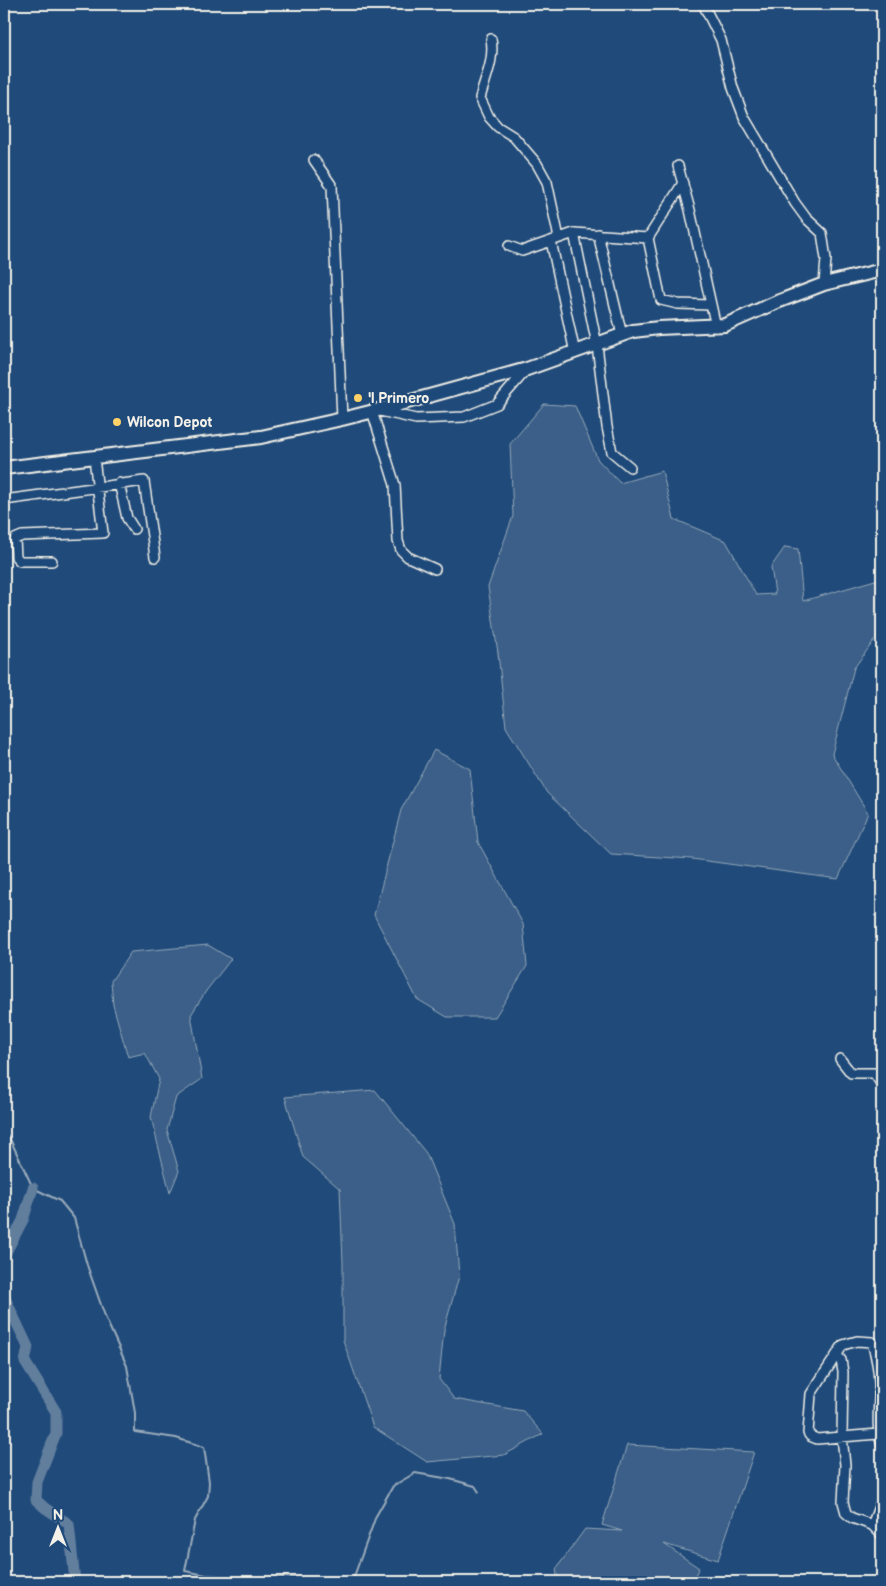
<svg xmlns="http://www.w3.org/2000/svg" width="886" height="1586" viewBox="0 0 886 1586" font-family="'Balsamiq Sans',sans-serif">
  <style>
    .green { fill: #3a5f88; stroke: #97a8b8 }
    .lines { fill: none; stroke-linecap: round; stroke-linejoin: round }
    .stream { stroke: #9cacbb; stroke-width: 2 }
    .river { stroke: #627e9d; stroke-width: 11 }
    .minor-casing { stroke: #f4f1e8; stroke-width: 12 }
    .highway-casing { stroke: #f4f1e8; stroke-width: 16 }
    .minor { stroke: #1f4a7a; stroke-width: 9 }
    .highway { stroke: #1f4a7a; stroke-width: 12 }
    .poi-dot { fill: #ffd166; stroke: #1f4a7a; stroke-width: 2 }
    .labels { text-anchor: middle; stroke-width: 4.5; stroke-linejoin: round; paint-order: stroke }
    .poi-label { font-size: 14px; font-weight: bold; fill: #f4f1e8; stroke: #1f4a7a; text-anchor: start }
  </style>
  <rect width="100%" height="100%" fill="#1f4a7a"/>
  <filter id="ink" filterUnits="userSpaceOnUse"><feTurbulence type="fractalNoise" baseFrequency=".02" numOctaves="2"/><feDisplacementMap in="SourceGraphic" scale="10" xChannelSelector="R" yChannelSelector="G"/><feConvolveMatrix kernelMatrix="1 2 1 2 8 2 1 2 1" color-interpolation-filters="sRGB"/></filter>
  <g filter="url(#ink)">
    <path class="green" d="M 544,404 L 575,406 L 598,460 L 620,483 L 662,471 L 674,519 L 726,541 L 756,595 L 775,594 L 771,567 L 785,547 L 798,549 L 803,601 L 882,578 L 882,630 L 854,668 L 832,754 L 868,813 L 838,879 L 692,859 L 611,854 L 547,793 L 506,727 L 498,653 L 488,587 L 513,516 L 510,444 Z
      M 434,750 L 470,769 L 478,842 L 523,924 L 527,966 L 495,1017 L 447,1017 L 417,999 L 374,915 L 401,810 Z
      M 208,945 L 231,959 L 206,991 L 191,1015 L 202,1079 L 176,1097 L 167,1130 L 179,1171 L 170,1193 L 151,1117 L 159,1079 L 145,1053 L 128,1057 L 113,1005 L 111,981 L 131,952 Z
      M 375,1090 L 426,1153 L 455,1224 L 459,1276 L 444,1330 L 439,1379 L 454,1399 L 523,1411 L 543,1434 L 504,1455 L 427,1462 L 373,1427 L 343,1340 L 343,1263 L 340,1189 L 303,1157 L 285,1097 Z
      M 627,1445 L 754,1452 L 718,1560 L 664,1544 L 699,1568 L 691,1582 L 558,1582 L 556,1569 L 585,1529 L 622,1531 L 602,1525 Z"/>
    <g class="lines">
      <path class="stream" d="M 4,1132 L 10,1139 L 33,1188 L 60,1201 L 74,1218 L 87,1265 L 106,1319 L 127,1366 L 135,1413 L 135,1432 L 176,1438 L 204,1447 L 209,1482 L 208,1496 L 195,1520 L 185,1571 L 206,1575 L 267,1579 L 283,1577 L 298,1578 L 304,1582
        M 352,1582 L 376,1516 L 393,1486 L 415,1473 L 450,1479 L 475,1486 L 479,1492"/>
      <path class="river" d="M 4,1256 L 23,1220 L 33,1188
        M 4,1296 L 28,1347 L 25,1362 L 56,1412 L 56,1433 L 37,1482 L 36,1500 L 45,1508 L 69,1524 L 75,1582"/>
      <g class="minor-casing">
        <path id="minor" d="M 703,4 L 721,40 L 733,88 L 744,117 L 795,203 L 806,218 L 822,233 L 826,259 L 824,284
          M 491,39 C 495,59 485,79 480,98 L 489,117 L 498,127 L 514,137 L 537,164 L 547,182 L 559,238
          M 314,160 L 332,186 L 342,419
          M 678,166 L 690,210 L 716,327
          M 574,233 L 597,345 L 607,427 L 612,452 L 630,467
          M 598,234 L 622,335
          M 648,238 L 683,183
          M 551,241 L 575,353
          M 509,246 L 522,251 L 574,233 L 648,238 L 661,300 L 678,304 L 710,305
          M 372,411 L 395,485 L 398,541 L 401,550 L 408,557 L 435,569
          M 380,411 L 416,419 L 464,417 L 497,404 L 527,369
          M 119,483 L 127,518 L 134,529
          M 4,500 L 144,481 L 155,557
          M 52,561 L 20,561 L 16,557 L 15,539 L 22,536 L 103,533 L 94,458
          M 840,1059 L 851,1073 L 874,1073 L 882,1085
          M 837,1355 L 841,1360 L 843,1372 L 842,1437 L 845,1465 L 843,1502 L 846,1513 L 852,1518 L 872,1525 L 882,1535
          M 878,1434 L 817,1439 L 810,1436 L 808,1433 L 811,1394 L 843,1345 L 857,1341 L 872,1342 C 876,1356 879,1369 879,1384 C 880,1405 875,1426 882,1445
          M 872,1525 L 882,1499"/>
      </g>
      <g class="highway-casing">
        <path id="highway" d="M 4,468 L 261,437 L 342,419 L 378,410 L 527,369 L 633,331 L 659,328 L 725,325 L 777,302 L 824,284 L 882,270"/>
      </g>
      <use href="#minor" class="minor"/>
      <use href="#highway" class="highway"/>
    </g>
  </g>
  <g class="poi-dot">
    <circle cx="358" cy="398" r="5"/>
    <circle cx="117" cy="422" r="5"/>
  </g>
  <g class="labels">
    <g class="poi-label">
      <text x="368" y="403">'l Primero</text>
      <text x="127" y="427">Wilcon Depot</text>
    </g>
  </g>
  <rect width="886" height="1586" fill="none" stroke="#1f4a7a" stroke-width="20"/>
  <rect x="10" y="10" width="866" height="1566" fill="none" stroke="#f4f1e8" stroke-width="2" filter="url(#ink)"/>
  <g transform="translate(58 1528)" stroke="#1f4a7a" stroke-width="4" paint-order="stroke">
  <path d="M0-4L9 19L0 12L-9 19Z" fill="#f4f1e8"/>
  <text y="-8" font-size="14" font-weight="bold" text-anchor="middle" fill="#f4f1e8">N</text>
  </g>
</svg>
